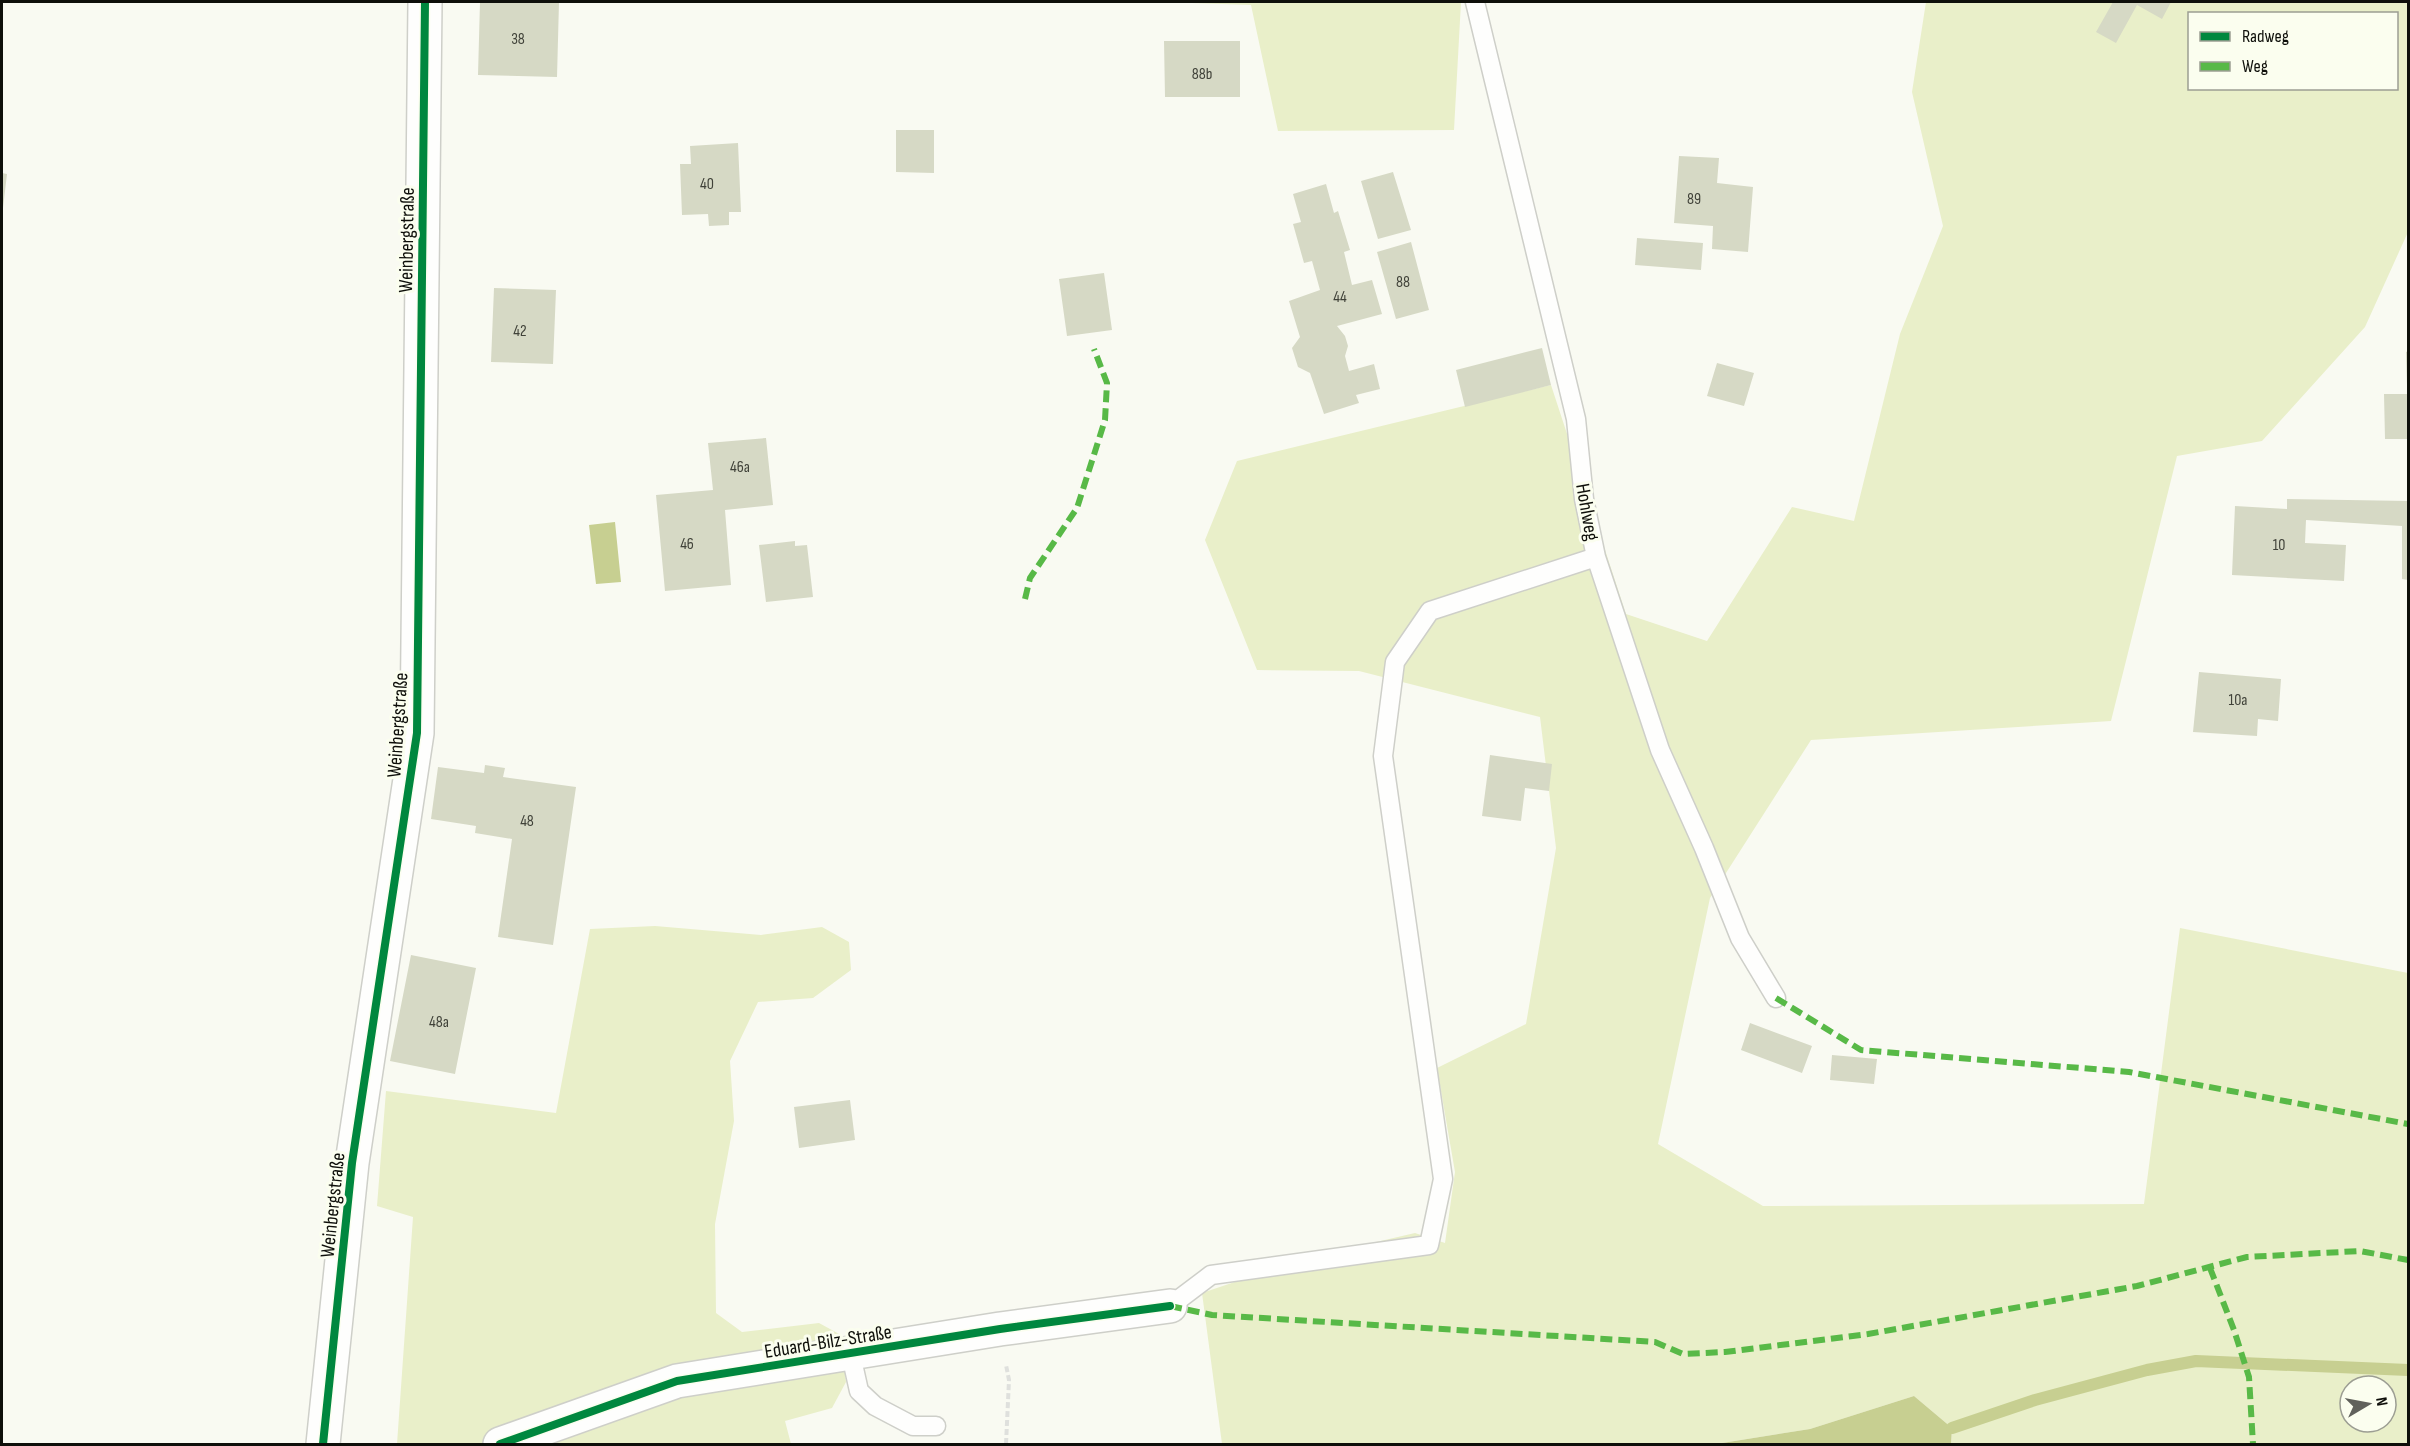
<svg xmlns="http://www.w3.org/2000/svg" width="2410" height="1446" viewBox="0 0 2410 1446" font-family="'Sofia Sans Condensed',sans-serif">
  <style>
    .green { fill: #e9efc9; fill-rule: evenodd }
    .water { fill: #c7cf91 }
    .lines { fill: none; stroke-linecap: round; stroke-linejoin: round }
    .stream { stroke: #c7cf91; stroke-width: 12 }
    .building { fill: #d6d9c5 }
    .lane-casing { stroke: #cecfc9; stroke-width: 21 }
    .street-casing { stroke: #cecfc9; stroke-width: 36 }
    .path { stroke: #dfe0dd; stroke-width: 4; stroke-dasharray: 6 3; stroke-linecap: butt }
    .lane { stroke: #fefefd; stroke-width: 18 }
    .street { stroke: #fefefd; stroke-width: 33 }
    .quiet { stroke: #58b947; stroke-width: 6; stroke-dasharray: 12 6; stroke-linecap: butt }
    .cycleway-casing { stroke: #fbfeef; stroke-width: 11 }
    .cycleway { stroke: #00873e; stroke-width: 8 }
    .labels { text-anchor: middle; stroke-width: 6; stroke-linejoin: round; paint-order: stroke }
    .number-label { font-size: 16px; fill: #404239 }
    .street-label { font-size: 20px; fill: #0e0f0a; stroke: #fbfeef }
  </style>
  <rect width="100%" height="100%" fill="#f9faf2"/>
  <path class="green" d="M 1162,2 L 1461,2 L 1454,130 L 1278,131 L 1251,5 Z
    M 1926,2 L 2408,2 L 2408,232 L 2365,327 L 2262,441 L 2177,456 L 2111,721 L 1811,740 L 1710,898 L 1658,1144 L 1763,1206 L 2144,1204 L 2180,928 L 2408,973 L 2408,1444 L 1951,1444 L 1952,1428 L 1914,1396 L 1810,1429 L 1716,1444 L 1222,1444 L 1202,1293 L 1303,1259 L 1415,1233 L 1445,1243 L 1455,1172 L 1437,1068 L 1526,1024 L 1556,848 L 1540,717 L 1359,671 L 1257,670 L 1205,540 L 1237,461 L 1551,385 L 1626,614 L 1707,641 L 1792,507 L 1854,521 L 1900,334 L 1943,226 L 1912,92 ZM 2190,14 L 2396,14 L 2396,88 L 2190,88 ZM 2350,1386 L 2386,1386 L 2386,1422 L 2350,1422 Z
    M 655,926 L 761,935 L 822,927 L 849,942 L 851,970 L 813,998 L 758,1002 L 730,1061 L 734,1121 L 715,1224 L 716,1313 L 742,1332 L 819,1323 L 841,1335 L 846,1382 L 832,1408 L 785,1421 L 791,1444 L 397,1444 L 413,1217 L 377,1206 L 386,1091 L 556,1113 L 590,929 Z"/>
  <path class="water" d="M 615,522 L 621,582 L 596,584 L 589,525 Z
    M 1914,1396 L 1952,1428 L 1951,1444 L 1716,1444 L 1810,1429 Z"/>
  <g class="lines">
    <path class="stream" d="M 1952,1428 L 2035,1400 L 2147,1370 L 2196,1361 L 2408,1370"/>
  </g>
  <path class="building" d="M 480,2 L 559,2 L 557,77 L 478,75 Z
    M 2113,2 L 2171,2 L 2162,19 L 2137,5 L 2116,43 L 2096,32 Z
    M 1164,41 L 1240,41 L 1240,97 L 1165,97 Z
    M 896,130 L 934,130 L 934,173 L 896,172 Z
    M 738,143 L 741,212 L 729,212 L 729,225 L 709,226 L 708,214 L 682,215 L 680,164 L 691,164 L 690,146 Z
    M 1679,156 L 1719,158 L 1717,183 L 1753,187 L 1748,252 L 1712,249 L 1713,226 L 1674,223 Z
    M 1393,172 L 1411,230 L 1378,239 L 1361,181 Z
    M 2,173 L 7,174 L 3,208 L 2,208 Z
    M 1326,184 L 1334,213 L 1338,211 L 1350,250 L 1344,252 L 1352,285 L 1372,280 L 1382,314 L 1337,326 L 1345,336 L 1348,346 L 1345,356 L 1349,371 L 1374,364 L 1380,389 L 1356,395 L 1359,403 L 1324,414 L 1310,373 L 1298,367 L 1292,348 L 1300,337 L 1289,301 L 1320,290 L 1312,261 L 1304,263 L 1293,224 L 1301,222 L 1293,194 Z
    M 1637,238 L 1703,243 L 1701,270 L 1635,265 Z
    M 1411,242 L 1429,310 L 1396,319 L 1377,252 Z
    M 1104,273 L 1112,330 L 1067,336 L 1059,279 Z
    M 494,288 L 556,290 L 553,364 L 491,362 Z
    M 1542,348 L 1551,385 L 1465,407 L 1456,370 Z
    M 2408,351 L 2408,385 L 2407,385 L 2406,352 Z
    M 1717,363 L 1754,373 L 1744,406 L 1707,396 Z
    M 2384,394 L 2408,394 L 2408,439 L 2385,439 Z
    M 766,438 L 773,505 L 725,510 L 731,585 L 665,591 L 656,495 L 713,490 L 708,443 Z
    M 2287,499 L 2408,501 L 2408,580 L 2402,579 L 2402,526 L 2306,520 L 2305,543 L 2346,545 L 2344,581 L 2232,575 L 2235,506 L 2287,509 Z
    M 795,541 L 795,546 L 807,545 L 813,597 L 766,602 L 759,545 Z
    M 2199,672 L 2281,679 L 2278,721 L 2258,719 L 2257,736 L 2193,732 Z
    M 1490,755 L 1552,764 L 1549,791 L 1525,788 L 1521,821 L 1482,816 Z
    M 485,765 L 505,768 L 503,777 L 576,787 L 553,945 L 498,937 L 512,839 L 475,833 L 476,826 L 431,819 L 438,767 L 484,773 Z
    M 411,955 L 476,968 L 455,1074 L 390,1061 Z
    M 1750,1023 L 1812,1046 L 1802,1073 L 1741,1050 Z
    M 1832,1055 L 1877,1059 L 1874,1084 L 1830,1080 Z
    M 850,1100 L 855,1140 L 799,1148 L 794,1107 Z"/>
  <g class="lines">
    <g class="lane-casing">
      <path id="lane" d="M 1475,2 L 1576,419 L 1584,499 L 1596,557 L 1660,750 L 1704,848 L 1740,938 L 1776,998
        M 1170,1306 L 1211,1275 L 1429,1245 L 1443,1179 L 1383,756 L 1395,662 L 1430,611 L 1596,557
        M 851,1355 L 859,1391 L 875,1406 L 913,1426 L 936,1426"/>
    </g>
    <g class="street-casing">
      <path id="street" d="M 323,1444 L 352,1163 L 417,733 L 425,2
        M 500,1444 L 677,1381 L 1000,1329 L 1170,1306"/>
    </g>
    <path class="path" d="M 1006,1444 L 1009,1380 L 1006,1365"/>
    <use href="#lane" class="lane"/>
    <use href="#street" class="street"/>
    <path class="quiet" d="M 1025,599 L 1030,578 L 1077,508 L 1105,420 L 1107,383 L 1094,349
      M 1776,998 L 1861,1050 L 2129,1072 L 2408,1124
      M 2210,1268 L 2234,1330 L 2249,1377 L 2253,1444
      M 1170,1306 L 1212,1315 L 1655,1342 L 1683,1354 L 1725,1352 L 1868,1334 L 2137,1286 L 2247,1257 L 2360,1251 L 2408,1260"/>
    <g class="cycleway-casing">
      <path id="cycleway" d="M 323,1444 L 352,1163 L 417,733 L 425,2
        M 500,1444 L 677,1381 L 1000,1329 L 1170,1306"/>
    </g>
    <use href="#cycleway" class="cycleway"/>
  </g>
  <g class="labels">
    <g class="number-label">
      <text x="518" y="44">38</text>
      <text x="1202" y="79">88b</text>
      <text x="707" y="189">40</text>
      <text x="1694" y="204">89</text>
      <text x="1403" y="287">88</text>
      <text x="1340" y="302">44</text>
      <text x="520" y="336">42</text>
      <text x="740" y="472">46a</text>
      <text x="687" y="549">46</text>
      <text x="2279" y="550">10</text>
      <text x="2238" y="705">10a</text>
      <text x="527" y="826">48</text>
      <text x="439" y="1027">48a</text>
    </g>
    <g class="street-label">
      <text transform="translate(406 240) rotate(-89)" y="7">Weinbergstraße</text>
      <text transform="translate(1588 512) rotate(80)" y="7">Hohlweg</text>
      <text transform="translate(397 725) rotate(-86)" y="7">Weinbergstraße</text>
      <text transform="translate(332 1205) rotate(-84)" y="7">Weinbergstraße</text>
      <text transform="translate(828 1341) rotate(-9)" y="7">Eduard-Bilz-Straße</text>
    </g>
  </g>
  <rect width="2410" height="1446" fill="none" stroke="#0e0f0a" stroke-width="6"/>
  <rect x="2188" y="12" width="210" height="78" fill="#fbfeef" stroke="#9c9e93" stroke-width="1.5"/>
  <rect x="2200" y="32" width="30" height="9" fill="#00873e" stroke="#9c9e93" stroke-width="1.5"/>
  <text x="2242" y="42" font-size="18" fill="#0e0f0a">Radweg</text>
  <rect x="2200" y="62" width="30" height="9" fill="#58b947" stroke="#9c9e93" stroke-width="1.5"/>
  <text x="2242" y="72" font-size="18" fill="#0e0f0a">Weg</text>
  <g transform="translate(2368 1404) rotate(80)"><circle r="28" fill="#fbfeef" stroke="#9c9e93" stroke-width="1.5"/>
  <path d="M0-4.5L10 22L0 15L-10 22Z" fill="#60615b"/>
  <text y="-9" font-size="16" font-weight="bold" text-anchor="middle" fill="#0e0f0a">N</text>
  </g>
</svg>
